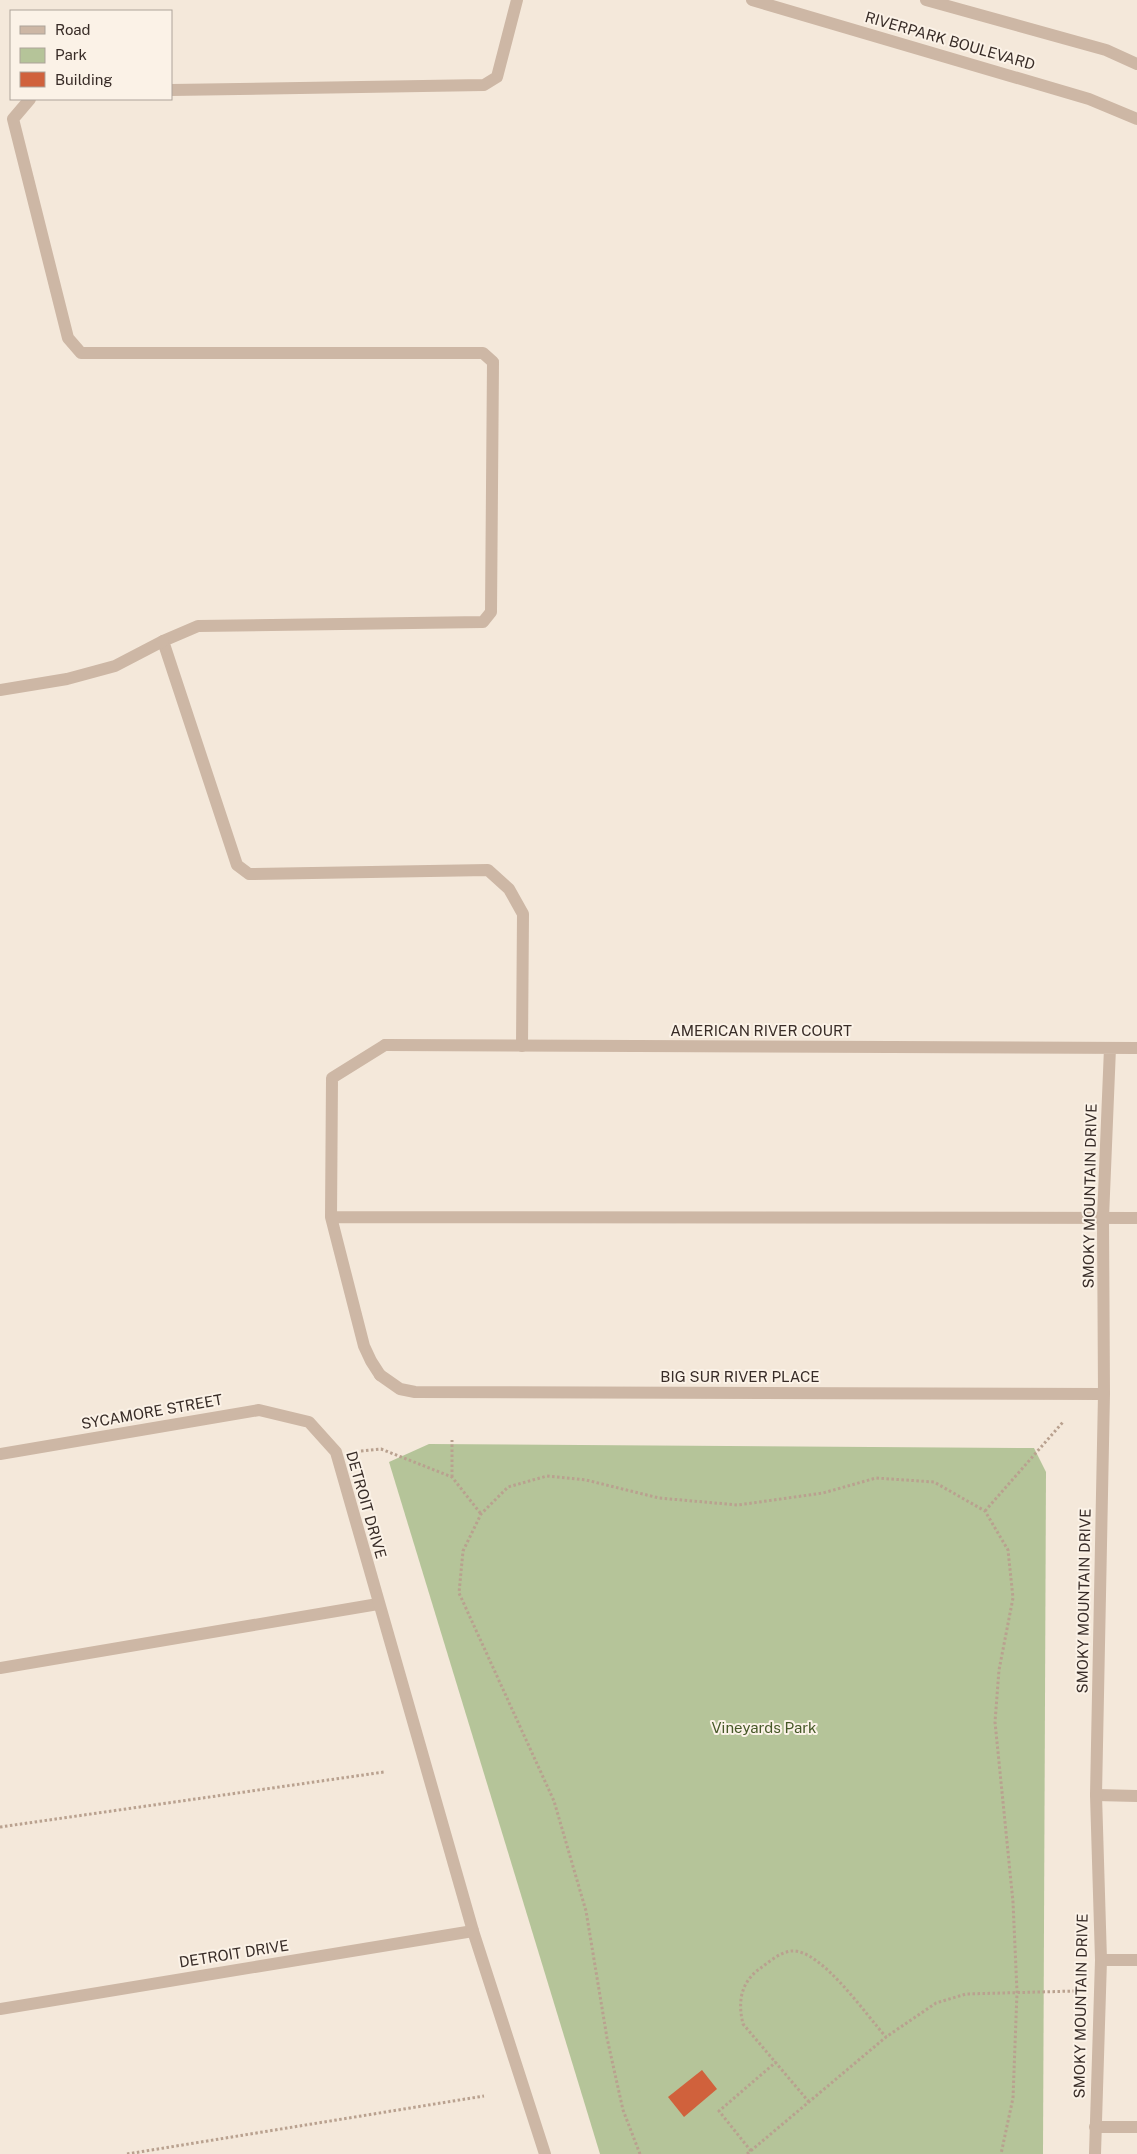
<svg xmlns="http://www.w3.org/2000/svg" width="1137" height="2154" viewBox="0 0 1137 2154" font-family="'Public Sans',sans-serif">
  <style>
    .green { fill: #b5c499 }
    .building { fill: #d0613c }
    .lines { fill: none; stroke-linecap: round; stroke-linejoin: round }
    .path { stroke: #b9a18f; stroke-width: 3; stroke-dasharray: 2.5 2.5; stroke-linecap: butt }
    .service { stroke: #cdb7a5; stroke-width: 12 }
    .minor { stroke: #cdb7a5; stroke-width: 12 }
    .tertiary { stroke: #cdb7a5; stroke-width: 12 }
    .labels { text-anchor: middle; stroke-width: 4; stroke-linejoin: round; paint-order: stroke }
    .street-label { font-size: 15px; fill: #382c27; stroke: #fbf2e7 }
    .park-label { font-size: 15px; fill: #465828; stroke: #fbf2e7 }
  </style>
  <rect width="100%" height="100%" fill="#f4e8da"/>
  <path class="green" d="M 429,1444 L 1034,1448 L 1046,1472 L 1043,2154 L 600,2154 L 389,1462 Z"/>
  <path class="building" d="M 702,2070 L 717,2089 L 684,2117 L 668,2097 Z"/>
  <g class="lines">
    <path class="path" d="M 361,1451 L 381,1449 L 452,1477 L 481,1514
      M 452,1477 L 452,1440
      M 985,1511 L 1063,1422
      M 0,1827 L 384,1772
      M 809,2102 L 743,2024 C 738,2003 740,1984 758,1970 C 768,1963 779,1952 792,1951 C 821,1949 867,2016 886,2037
      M 751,2151 L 719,2111 L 776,2062
      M 127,2154 L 484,2096
      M 640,2154 L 623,2110 L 607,2038 L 586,1911 L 554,1801 L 459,1593 L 463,1551 L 481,1514 L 508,1487 L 547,1476 L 586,1480 L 659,1498 L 738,1505 L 823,1493 L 876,1478 L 934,1482 L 985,1511 L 1008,1550 L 1013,1598 L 999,1670 L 995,1722 L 1013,1902 L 1017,1992 L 1013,2098 L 1001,2154
      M 747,2154 L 886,2037 L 936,2003 L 966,1994 L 1076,1991"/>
    <path class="service" d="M 171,90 L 484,85 L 497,77 L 517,0
      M 30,99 L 13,119 L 68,338 L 81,353 L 483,353 L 493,362 L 491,612 L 483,622 L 198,626 L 163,641 L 237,865 L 249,874 L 488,870 L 509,889 L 523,914 L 522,1046
      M 331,1217 L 1137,1218
      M 380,1375 L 371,1361 L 364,1346 L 331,1217 L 332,1078 L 385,1045
      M 0,1668 L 378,1604
      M 1096,1795 L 1137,1796
      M 0,2009 L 473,1931
      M 1095,2127 L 1137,2127"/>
    <path class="minor" d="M 0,690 L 67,679 L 115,666 L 163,641
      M 385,1045 L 1137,1048
      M 380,1375 L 400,1389 L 415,1392 L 1104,1394
      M 0,1454 L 259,1410 L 309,1422 L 336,1452 L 473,1931 L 545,2154
      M 1101,1960 L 1137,1960
      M 1095,2154 L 1101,1960 L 1096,1795 L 1104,1394 L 1103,1218 L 1110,1048"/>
    <path class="tertiary" d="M 752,0 L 1089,99 L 1137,119
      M 926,0 L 1106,50 L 1137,64"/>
  </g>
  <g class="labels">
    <g class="street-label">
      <text transform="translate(950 41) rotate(16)" y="5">RIVERPARK BOULEVARD</text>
      <text x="761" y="1036">AMERICAN RIVER COURT</text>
      <text transform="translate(1090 1196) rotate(-89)" y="5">SMOKY MOUNTAIN DRIVE</text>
      <text x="740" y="1382">BIG SUR RIVER PLACE</text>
      <text transform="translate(152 1412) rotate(-10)" y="5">SYCAMORE STREET</text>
      <text transform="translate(366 1505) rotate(74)" y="5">DETROIT DRIVE</text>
      <text transform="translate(1084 1601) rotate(-89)" y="5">SMOKY MOUNTAIN DRIVE</text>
      <text transform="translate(234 1954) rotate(-9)" y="5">DETROIT DRIVE</text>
      <text transform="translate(1081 2006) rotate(-89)" y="5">SMOKY MOUNTAIN DRIVE</text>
    </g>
    <g class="park-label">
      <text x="764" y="1733">Vineyards Park</text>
    </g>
  </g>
  <rect x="10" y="10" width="162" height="90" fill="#fbf2e7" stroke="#ada39a"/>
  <rect x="20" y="26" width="25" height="8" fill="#cdb7a5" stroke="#ada39a"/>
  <text x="55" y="35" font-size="15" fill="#382c27">Road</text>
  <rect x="20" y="48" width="25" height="15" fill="#b5c499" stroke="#ada39a"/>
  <text x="55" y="60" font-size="15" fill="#382c27">Park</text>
  <rect x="20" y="72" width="25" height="15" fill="#d0613c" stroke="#ada39a"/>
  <text x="55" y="85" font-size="15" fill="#382c27">Building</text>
</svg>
